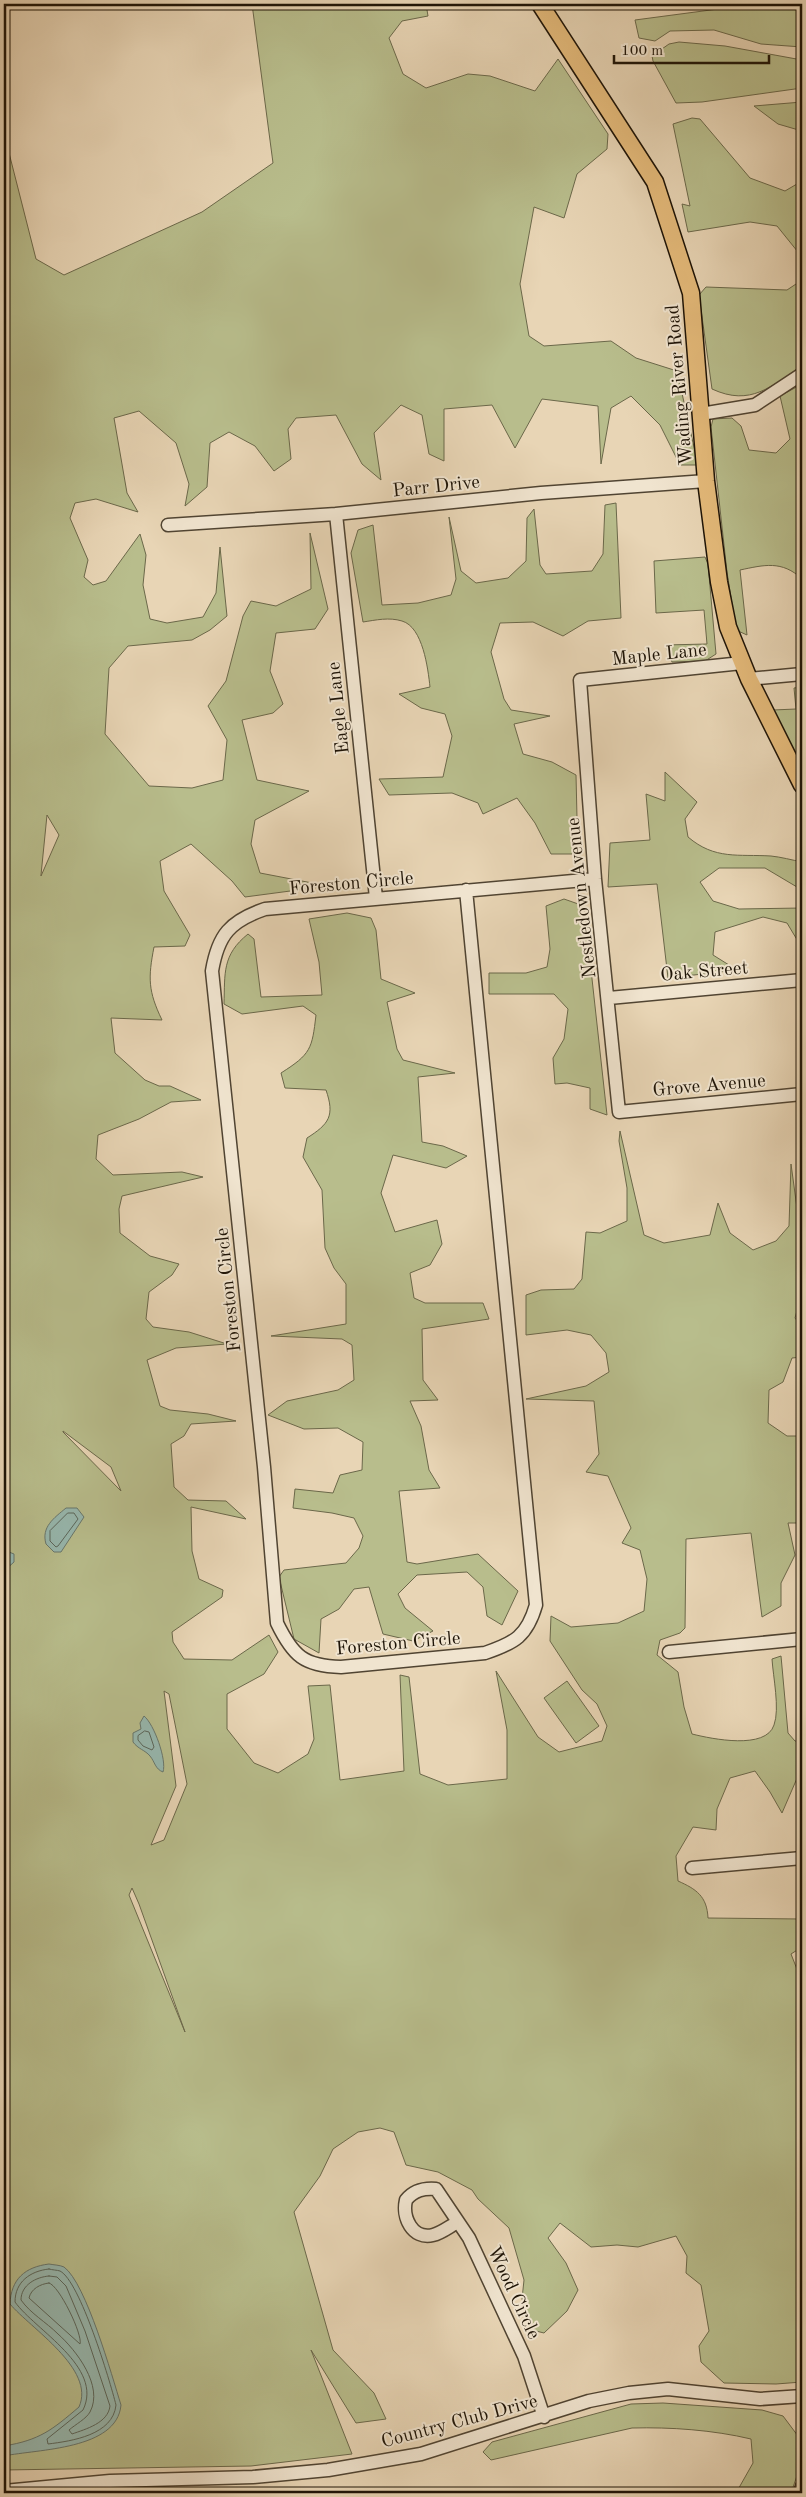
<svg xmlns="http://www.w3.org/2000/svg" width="806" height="2497" viewBox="0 0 806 2497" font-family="'Old Standard TT',serif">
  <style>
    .green { fill: #b8bd8c; stroke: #6b684a; fill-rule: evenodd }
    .water { fill: #97b8af; stroke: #67766c }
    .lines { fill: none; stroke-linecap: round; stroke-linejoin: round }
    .shore { stroke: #5a665b; stroke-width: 1 }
    .minor-casing { stroke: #504432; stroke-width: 15 }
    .major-casing { stroke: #1e1407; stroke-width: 19 }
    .minor { stroke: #f0e4cf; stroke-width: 12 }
    .major { stroke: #e4ba7a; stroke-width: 16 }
    .labels { text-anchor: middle; stroke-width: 4; stroke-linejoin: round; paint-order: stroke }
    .street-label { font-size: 19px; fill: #1e1407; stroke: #f0e4cf }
  </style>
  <rect width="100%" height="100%" fill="#e8d5b5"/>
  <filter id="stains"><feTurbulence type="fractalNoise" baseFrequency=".004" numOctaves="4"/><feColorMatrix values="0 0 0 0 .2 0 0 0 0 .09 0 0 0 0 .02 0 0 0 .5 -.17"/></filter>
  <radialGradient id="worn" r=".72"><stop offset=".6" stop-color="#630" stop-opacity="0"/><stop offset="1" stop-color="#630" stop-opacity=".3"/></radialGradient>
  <path class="green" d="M 4,4 L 7,145 L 36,259 L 64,275 L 202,212 L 273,163 L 252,4 L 426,4 L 428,16 L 402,21 L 389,38 L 403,74 L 426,88 L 468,74 L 490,76 L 535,91 L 558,59 L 608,134 L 607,149 L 577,174 L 564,218 L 534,207 L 520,284 L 529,336 L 544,346 L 611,341 L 636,358 L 677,371 L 698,465 L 680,465 L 660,425 L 631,396 L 611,408 L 601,464 L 598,406 L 542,399 L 515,448 L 492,405 L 444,409 L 444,461 L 429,454 L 422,415 L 401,405 L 374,433 L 381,480 L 362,464 L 336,415 L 296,418 L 288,429 L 291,459 L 274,471 L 255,446 L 229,432 L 210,443 L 207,487 L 185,506 L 189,484 L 176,443 L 139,411 L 114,418 L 127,493 L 138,512 L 96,499 L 75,503 L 70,518 L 88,560 L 84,577 L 93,585 L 106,581 L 140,534 L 146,555 L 143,585 L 150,619 L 167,623 L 203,617 L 216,593 L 220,547 L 227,616 L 210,630 L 192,640 L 128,646 L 109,668 L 105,734 L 149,786 L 192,788 L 223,780 L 227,740 L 208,706 L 226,681 L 243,616 L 251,601 L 276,606 L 311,589 L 310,533 L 328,609 L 315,629 L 276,633 L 270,671 L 283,704 L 273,713 L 242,720 L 257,780 L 309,791 L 255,820 L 251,844 L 260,873 L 328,886 L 245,897 L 232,881 L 191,844 L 160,861 L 164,891 L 190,935 L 185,946 L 154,947 C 148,978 148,991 162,1020 L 111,1018 L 115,1053 L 145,1080 L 159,1086 L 170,1086 L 201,1100 L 171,1102 L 139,1119 L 98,1135 L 96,1159 L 113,1175 L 182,1172 L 203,1177 L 122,1196 L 119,1209 L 120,1233 L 150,1256 L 179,1264 L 172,1275 L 149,1292 L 146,1319 L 153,1327 L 189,1332 L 227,1344 L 176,1348 L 147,1360 L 160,1406 L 170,1410 L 208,1414 L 236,1421 L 191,1424 L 184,1436 L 171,1444 L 174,1487 L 188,1500 L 226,1501 L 246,1519 L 191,1507 L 192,1551 L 199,1579 L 223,1590 L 222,1597 L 172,1632 L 173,1642 L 184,1659 L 232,1660 L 269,1635 L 278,1652 L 264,1674 L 227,1694 L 227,1729 L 254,1763 L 278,1773 L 308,1754 L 314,1739 L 308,1686 L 330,1685 L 340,1780 L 404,1771 L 400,1675 L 409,1677 L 420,1774 L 448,1785 L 507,1779 L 507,1730 L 496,1671 L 538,1737 L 559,1752 L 602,1741 L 607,1726 L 597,1704 L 582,1690 L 550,1641 L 551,1616 L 571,1627 L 618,1623 L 644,1611 L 647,1579 L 640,1550 L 622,1543 L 631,1528 L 608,1476 L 586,1472 L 599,1454 L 594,1401 L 526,1399 L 586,1386 L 609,1372 L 606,1353 L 591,1335 L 567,1330 L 526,1335 L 526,1295 L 541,1290 L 574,1289 L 582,1279 L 586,1232 L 600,1233 L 627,1221 L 627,1188 L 619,1141 L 620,1131 L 644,1235 L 664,1243 L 710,1235 L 718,1203 L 730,1233 L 753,1250 L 776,1241 L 789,1226 L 791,1164 L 802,1245 L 802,1292 L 795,1318 L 802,1327 L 802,1357 L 792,1358 L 783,1382 L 769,1390 L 768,1423 L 787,1436 L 802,1436 L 802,1523 L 788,1523 L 795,1555 L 781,1583 L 781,1606 L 762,1617 L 751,1533 L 686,1539 L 685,1628 L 680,1633 L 660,1640 L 657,1655 L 678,1672 L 684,1707 L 692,1734 C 712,1739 766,1750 774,1725 C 780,1709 773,1676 772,1659 L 781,1656 L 788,1733 L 795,1741 L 802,1742 L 802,1776 L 798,1776 L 782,1813 L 770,1792 L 755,1771 L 730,1778 L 717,1809 L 716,1830 L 693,1827 L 676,1856 L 678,1881 C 696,1889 707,1896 708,1918 L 802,1919 L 802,1947 L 791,1954 L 802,1982 L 802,2382 L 776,2384 L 724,2383 L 701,2362 L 699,2346 L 709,2331 L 701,2285 L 686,2273 L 687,2256 L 676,2236 L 638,2247 L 617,2245 L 591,2247 L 560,2223 L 548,2238 L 566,2263 L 578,2290 L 567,2311 L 544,2333 L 532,2330 L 522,2299 L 524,2280 L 509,2228 L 478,2199 L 472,2190 L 438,2172 L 406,2165 L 394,2132 L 380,2128 L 358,2132 L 333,2149 L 320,2176 L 294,2212 L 333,2350 L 374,2393 L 386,2419 L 356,2423 L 311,2350 L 352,2454 L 251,2466 L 4,2470 ZM 47,815 L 59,835 L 41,876 L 41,875 ZM 63,1431 L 111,1467 L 121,1491 L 63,1432 ZM 164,1691 L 169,1694 L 187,1784 L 164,1840 L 151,1845 L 176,1786 ZM 132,1888 L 139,1904 L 185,2032 L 129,1895 Z
    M 756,4 L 802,4 L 802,47 L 761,44 L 714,30 L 670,31 L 655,41 L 639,38 L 635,20 Z
    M 679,42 L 725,46 L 802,60 L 802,88 L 702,102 L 676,103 L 653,61 L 652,56 L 669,44 Z
    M 802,102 L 802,131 L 778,124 L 754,106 Z
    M 692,118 L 700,119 L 750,178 L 785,191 L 802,181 L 802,257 L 777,226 L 750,222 L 688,232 L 682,204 L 690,206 L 673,124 Z
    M 802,280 L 802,366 C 771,386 751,407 712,389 L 699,295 L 706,287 L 787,290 Z
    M 802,384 L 802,579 C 782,560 764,565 740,570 L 747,635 L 736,630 L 727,572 L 711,427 L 713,419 L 732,418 L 741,426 L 749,450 L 776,453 L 790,439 L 780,396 Z
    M 616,503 L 621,618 L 588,621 L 563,636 L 533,622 L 500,623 L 491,652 L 504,699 L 511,710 L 550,716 L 514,724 L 523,754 L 552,762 L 576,775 L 577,818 L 574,854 L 551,854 L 535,823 L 517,798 L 483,814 L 478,803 L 452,793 L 389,795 L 379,779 L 443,777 L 452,736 L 445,714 L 421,708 L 399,694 L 430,687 C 428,669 423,627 402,621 C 389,617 376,620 363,622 L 351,553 L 358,530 L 373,525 L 382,605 L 418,603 L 451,595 L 456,579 L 449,517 L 461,571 L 476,583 L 508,578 L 526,561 L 527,518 L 534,509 L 540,565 L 546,574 L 592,571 L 603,554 L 605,505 Z
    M 705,557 L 708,564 L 716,654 L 705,661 L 672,662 L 665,645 L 707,644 L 704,610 L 656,613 L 654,561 Z
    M 802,687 L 802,763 L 801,763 L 773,710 L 796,709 L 794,688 Z
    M 665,772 L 697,802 L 685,819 L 688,837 C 715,860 738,854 771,856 C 781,857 792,860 802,862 L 802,890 L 765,868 L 719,868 L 700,882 L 713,901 L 739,909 L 802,908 L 802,943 L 799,943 L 787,923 L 763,917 L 715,932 L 713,955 L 737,970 L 668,978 L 657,884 L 608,887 L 610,843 L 650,840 L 646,794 L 665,801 Z
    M 564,899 L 584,906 L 607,1115 L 590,1109 L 590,1088 L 567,1083 L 555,1084 L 553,1058 L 564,1039 L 568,1009 L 554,994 L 489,994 L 489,973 L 526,973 L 547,967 L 550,949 L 546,906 Z
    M 347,913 L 371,918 L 376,930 L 381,979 L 415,993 L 387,1002 L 397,1049 L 403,1060 L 455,1073 L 418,1077 L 422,1142 L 443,1146 L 467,1156 L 446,1168 L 393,1155 L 381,1193 L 395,1232 L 437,1220 L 442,1244 L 430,1265 L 410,1273 L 414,1298 L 425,1303 L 483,1303 L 489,1319 L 422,1329 L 423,1380 L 438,1400 L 410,1401 L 421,1426 L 429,1470 L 440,1488 L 399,1491 L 407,1562 L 417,1564 L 478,1554 L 518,1591 L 502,1625 L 487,1616 L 483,1587 L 467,1572 L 417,1575 L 398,1594 L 405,1608 L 433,1631 L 413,1641 L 383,1634 L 369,1587 L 354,1589 L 339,1609 L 321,1619 L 319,1653 L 294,1639 L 279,1577 L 284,1570 L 346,1563 L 359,1548 L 363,1536 L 354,1518 L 332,1513 L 293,1508 L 295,1489 L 333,1493 L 340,1475 L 362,1470 L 363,1442 L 338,1428 L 304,1429 L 268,1415 L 287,1401 L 338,1390 L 354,1380 L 352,1345 L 342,1339 L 271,1336 L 346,1324 L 346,1284 L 334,1268 L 325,1248 L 322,1190 L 303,1157 L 307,1138 C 329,1124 335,1116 326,1090 L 285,1088 L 281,1073 C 311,1054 312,1049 316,1015 L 303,1006 L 242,1014 L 224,1004 C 225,973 222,955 248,934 L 254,939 L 261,997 L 322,995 L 319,962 L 309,919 Z
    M 567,1681 L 599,1726 L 576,1743 L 544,1698 Z
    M 663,2403 L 762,2410 L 783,2416 L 801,2440 L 799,2470 L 791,2493 L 736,2493 L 753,2463 L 751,2439 C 713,2430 671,2427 632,2428 L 491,2460 L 483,2452 L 492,2442 L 631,2404 Z"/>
  <path class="water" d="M 66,1508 L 77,1508 L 84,1517 L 61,1552 L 54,1552 L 46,1544 C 41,1527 54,1518 66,1508 Z
    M 4,1550 L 14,1554 L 14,1562 L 4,1571 Z
    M 144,1716 C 154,1724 167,1760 163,1772 C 155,1769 155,1762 150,1756 C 145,1750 138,1749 133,1742 L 133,1733 L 141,1729 L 140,1723 Z
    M 49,2264 C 54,2265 60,2265 64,2267 C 86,2283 112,2376 121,2405 C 117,2450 38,2449 4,2456 L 4,2446 C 40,2440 52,2430 79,2407 C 96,2369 30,2328 10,2304 C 11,2279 25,2267 49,2264 Z"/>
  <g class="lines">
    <path class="shore" d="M 68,1513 L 74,1513 L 78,1519 L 58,1546 L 56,1547 L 50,1541 L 50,1531 Z
      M 145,1731 L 149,1732 L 154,1747 L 152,1750 L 143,1746 L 138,1740 L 138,1736 Z
      M 49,2269 C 52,2270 57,2270 60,2271 C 80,2281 110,2381 116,2405 C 113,2435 72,2441 48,2444 L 47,2439 L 83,2410 C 104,2367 35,2330 15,2302 C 15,2282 30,2271 49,2269 Z
      M 49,2276 L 57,2277 L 66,2286 L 85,2331 L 110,2406 C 108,2423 86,2429 72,2434 L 69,2430 C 76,2424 86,2419 90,2412 C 104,2386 76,2350 58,2334 C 46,2322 31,2314 21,2300 C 21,2285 36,2277 49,2276 Z
      M 49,2283 C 59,2285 83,2335 80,2344 L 29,2298 C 31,2289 40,2284 49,2283 Z"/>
    <g class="minor-casing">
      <path id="minor" d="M 701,414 L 755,405 L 802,374
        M 336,514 L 376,898
        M 168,525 L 336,514 L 541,493 L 706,481
        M 742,663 L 580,680 L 595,879 L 619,1112 L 802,1094
        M 749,679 L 802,674
        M 466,890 L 536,1605 C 527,1636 515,1643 485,1653 L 341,1667 C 304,1666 293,1656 277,1623 L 264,1467 L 212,971 C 218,935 230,921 265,909 L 595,879
        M 609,998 L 802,980
        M 669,1652 L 802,1639
        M 692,1868 L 802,1858
        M 458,2222 C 450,2226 442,2233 433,2235 C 412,2240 402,2217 406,2200 C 414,2190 424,2188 436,2189 L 469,2238 L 524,2356 L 544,2417
        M 4,2491 L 110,2481 L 253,2477 L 328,2470 L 421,2454 L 589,2401 L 629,2393 L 668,2389 L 760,2399 L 802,2396
        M 800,2493 L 802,2486"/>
    </g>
    <g class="major-casing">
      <path id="major" d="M 540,4 L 655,182 L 691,293 L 706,481 L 719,582 L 728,627 L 749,679 L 802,785"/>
    </g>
    <use href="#minor" class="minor"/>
    <use href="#major" class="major"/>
  </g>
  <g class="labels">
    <g class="street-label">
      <text transform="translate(678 385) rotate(-95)" y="7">Wading River Road</text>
      <text transform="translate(436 485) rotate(-6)" y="7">Parr Drive</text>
      <text transform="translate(659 653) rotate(-6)" y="7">Maple Lane</text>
      <text transform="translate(337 708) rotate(-96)" y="7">Eagle Lane</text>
      <text transform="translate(351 882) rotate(-5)" y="7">Foreston Circle</text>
      <text transform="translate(580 898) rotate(-96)" y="7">Nestledown Avenue</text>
      <text transform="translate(704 970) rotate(-5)" y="7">Oak Street</text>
      <text transform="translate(709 1084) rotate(-5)" y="7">Grove Avenue</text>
      <text transform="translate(227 1290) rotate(-96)" y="7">Foreston Circle</text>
      <text transform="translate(398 1642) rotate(-5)" y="7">Foreston Circle</text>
      <text transform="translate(515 2292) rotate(65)" y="7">Wood Circle</text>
      <text transform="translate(459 2420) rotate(-15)" y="7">Country Club Drive</text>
    </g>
  </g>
  <rect width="806" height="2497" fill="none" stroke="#e8d5b5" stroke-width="20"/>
  <rect x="5" y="5" width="796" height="2487" fill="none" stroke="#1e1407" stroke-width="2.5"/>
  <rect x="10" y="10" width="786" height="2477" fill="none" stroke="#1e1407"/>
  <path d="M614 55v8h155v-8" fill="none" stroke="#1e1407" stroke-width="2.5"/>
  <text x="621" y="55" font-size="15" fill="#1e1407" stroke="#f0e4cf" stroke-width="4" paint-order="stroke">100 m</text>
  <rect width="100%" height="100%" filter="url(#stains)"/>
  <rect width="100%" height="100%" fill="url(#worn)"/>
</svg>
